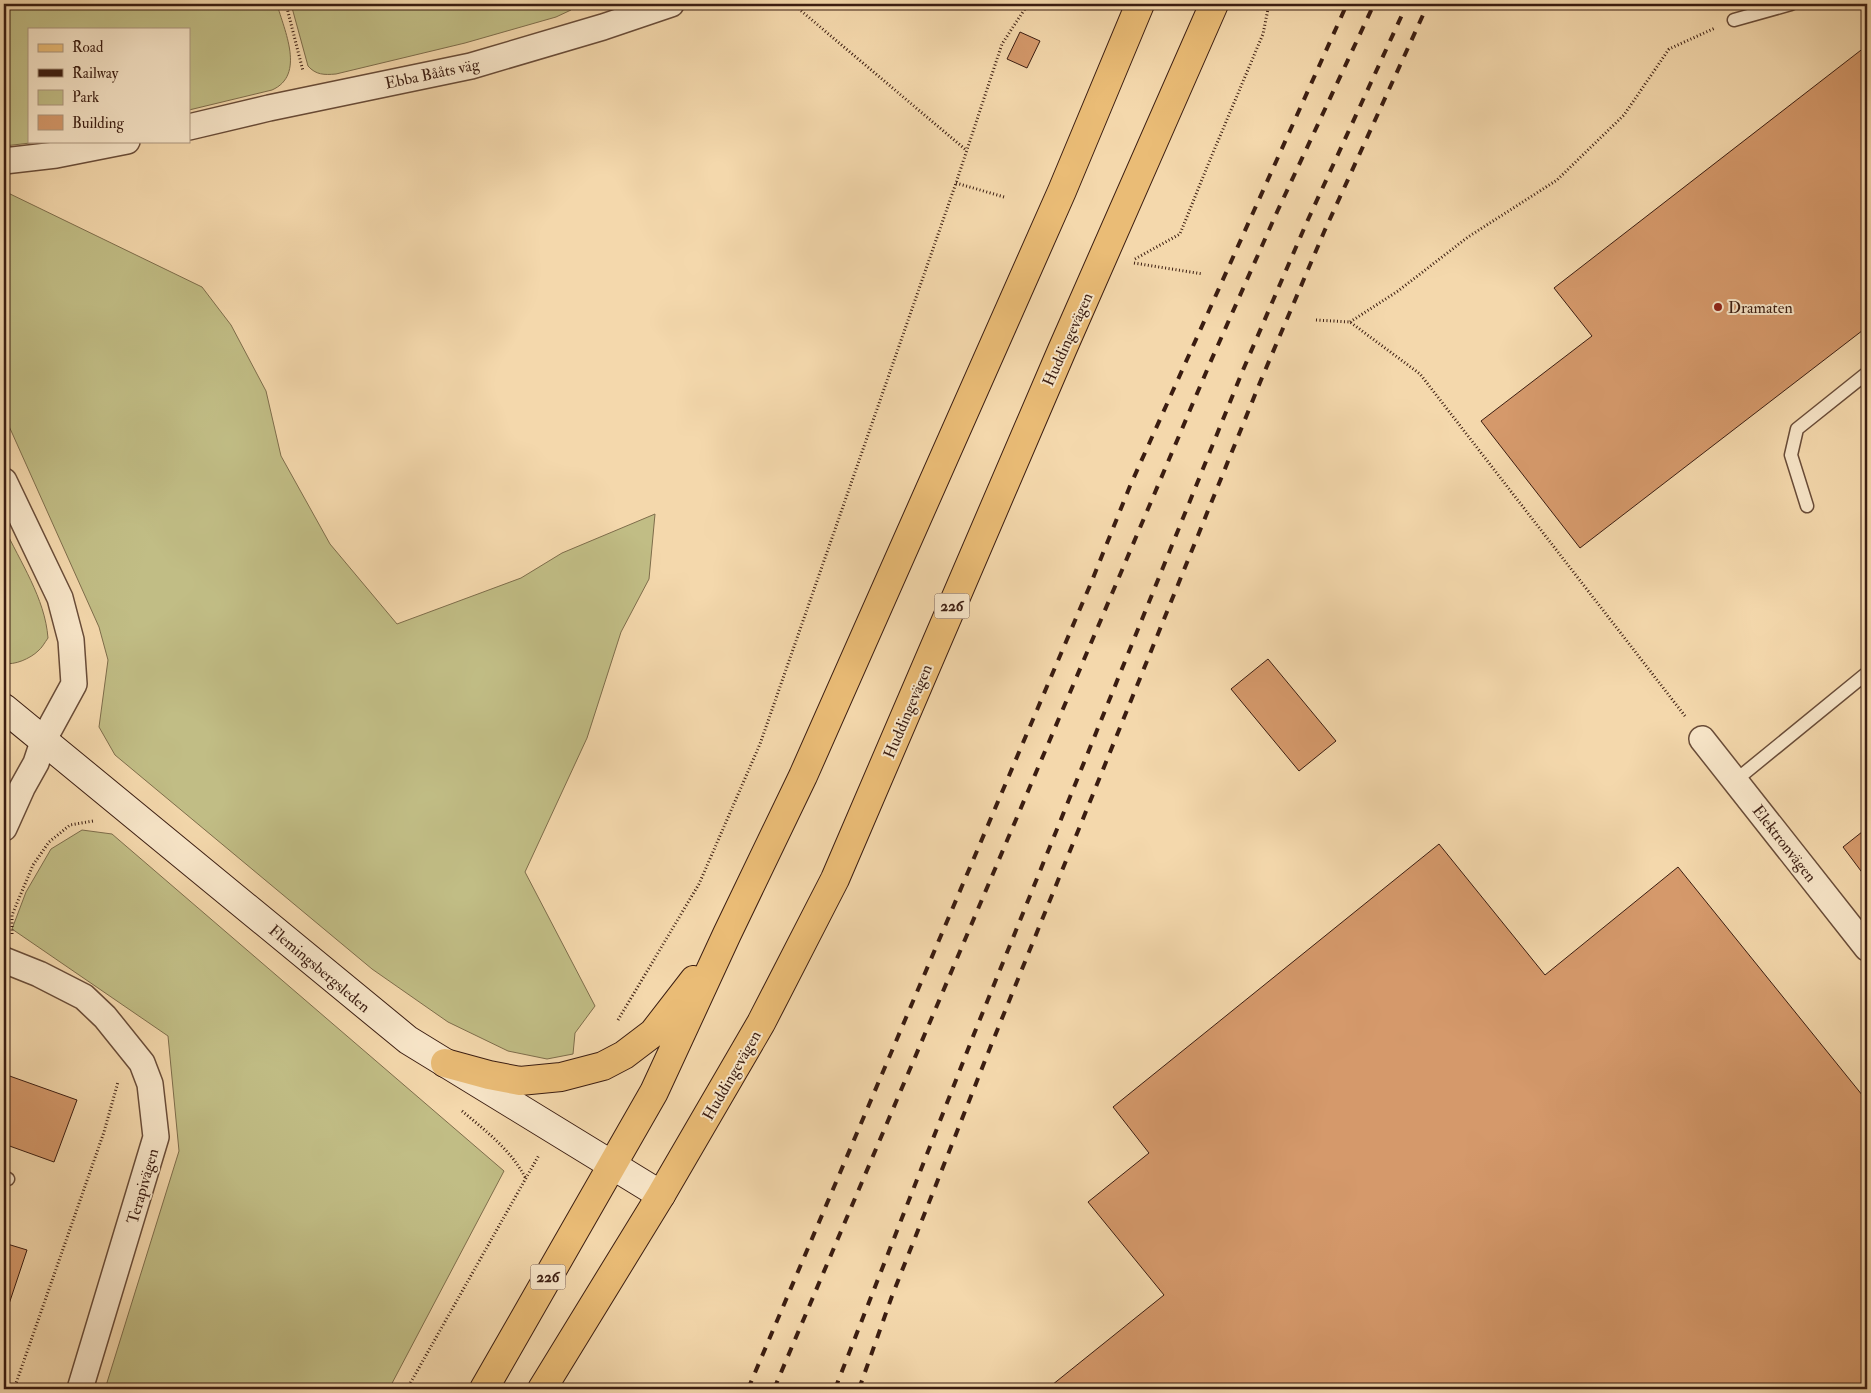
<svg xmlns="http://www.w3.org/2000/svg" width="1871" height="1393" viewBox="0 0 1871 1393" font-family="'IM FELL Double Pica',serif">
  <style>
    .green { fill: #c1bd85; stroke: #7e6d4b }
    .building { fill: #d5996b; stroke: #3b1d11 }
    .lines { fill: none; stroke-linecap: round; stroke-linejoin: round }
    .lane-casing { stroke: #694c38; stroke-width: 15 }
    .street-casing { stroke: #694c38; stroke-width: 28 }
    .secondary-casing { stroke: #3b1d11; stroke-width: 30 }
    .primary-casing { stroke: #3b1d11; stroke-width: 30 }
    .path { stroke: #3b1d11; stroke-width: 3; stroke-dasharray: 1 2.5; stroke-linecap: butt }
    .lane { stroke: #f8e6c9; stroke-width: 12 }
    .street { stroke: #f8e6c9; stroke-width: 25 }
    .secondary { stroke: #f8e6c9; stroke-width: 28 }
    .primary { stroke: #eabc76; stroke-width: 28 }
    .rail { stroke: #3b1d11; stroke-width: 4; stroke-dasharray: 9 9; stroke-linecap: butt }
    .poi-dot { fill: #8f2418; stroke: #f8e6c9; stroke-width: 2 }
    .labels { text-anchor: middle; stroke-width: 4; stroke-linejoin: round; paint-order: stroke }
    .shield { fill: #f8e6c9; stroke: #745948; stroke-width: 1 }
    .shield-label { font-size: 15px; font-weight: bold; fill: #3b1d11 }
    .street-label { font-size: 16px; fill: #3b1d11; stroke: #f8e6c9 }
    .poi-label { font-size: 16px; fill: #3b1d11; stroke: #f8e6c9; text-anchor: start }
  </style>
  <rect width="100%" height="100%" fill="#f4d8ac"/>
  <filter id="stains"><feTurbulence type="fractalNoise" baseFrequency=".004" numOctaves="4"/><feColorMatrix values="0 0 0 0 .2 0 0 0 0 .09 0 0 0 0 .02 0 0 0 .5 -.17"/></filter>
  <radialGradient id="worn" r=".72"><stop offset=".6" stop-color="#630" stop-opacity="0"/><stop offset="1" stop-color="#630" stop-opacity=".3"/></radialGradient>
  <path class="green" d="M 4,4 L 277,4 C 284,30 306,75 272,90 L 189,110 L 189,29 L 29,29 L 29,141 L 48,141 L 4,146 Z
    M 291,4 L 575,4 L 571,10 L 556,17 L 465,43 L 336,74 C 324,75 316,75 308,66 Z
    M 4,191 L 202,287 L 231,325 L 266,391 L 281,456 L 330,544 L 397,624 L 521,578 L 562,553 L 655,514 L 649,579 L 621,632 L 587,738 L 525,872 L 595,1006 L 575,1033 L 573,1054 L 547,1059 L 508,1051 L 448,1022 L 372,969 L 115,755 L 99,727 L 108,660 L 99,627 L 4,415 Z
    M 4,527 C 20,562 45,598 48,638 C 45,642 42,648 38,651 C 31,658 14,666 4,663 Z
    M 82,830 L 112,834 L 504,1171 L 389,1389 L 105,1389 L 179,1151 L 168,1036 L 12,929 L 26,892 L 51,849 Z"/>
  <path class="building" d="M 1020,32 L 1040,41 L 1027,68 L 1007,59 Z
    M 1865,47 L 1867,49 L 1867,327 L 1580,548 L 1481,421 L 1592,336 L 1554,288 Z
    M 1268,659 L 1336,741 L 1299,771 L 1231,689 Z
    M 1867,828 L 1867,879 L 1843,847 Z
    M 1439,844 L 1545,975 L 1678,867 L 1867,1101 L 1867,1389 L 1047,1389 L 1164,1295 L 1088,1202 L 1149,1153 L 1113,1107 Z
    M 4,1074 L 77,1100 L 54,1162 L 4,1144 Z
    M 4,1243 L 27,1250 L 4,1319 Z"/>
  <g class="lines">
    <g class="lane-casing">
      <path id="lane" d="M 1734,20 L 1791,4
        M 1807,506 L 1791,455 L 1797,429 L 1867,373
        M 1736,780 L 1867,673
        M 4,1177 L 8,1179"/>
    </g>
    <g class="street-casing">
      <path id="street" d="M 189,127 L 269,108 L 471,66 L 603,27 L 671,4
        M 4,161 L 56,155 L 127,141
        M 4,481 L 60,598 L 71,640 L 74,684 L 44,739 L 36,763 L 22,788 L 4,828
        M 1702,739 L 1867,948
        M 4,960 L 39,974 L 84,997 L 105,1017 L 142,1063 L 150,1084 L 156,1137 L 80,1389"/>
    </g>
    <g class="secondary-casing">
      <path id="secondary" d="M 4,708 L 408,1040 L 661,1195"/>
    </g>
    <g class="primary-casing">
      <path id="primary" d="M 445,1063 L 489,1075 L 520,1081 L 561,1077 L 603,1066 L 624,1055 L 653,1033 L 694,980
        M 484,1389 L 654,1092 L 727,934 L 803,776 L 1062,191 L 1140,4
        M 542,1389 L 661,1195 L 761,1023 L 835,879 L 1062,350 L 1214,4"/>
    </g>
    <path class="path" d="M 286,4 L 303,71
      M 793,4 L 966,150
      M 956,183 L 1004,197
      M 1135,259 L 1180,234 L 1207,167 L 1263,34 L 1269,4
      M 1134,263 L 1203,274
      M 1316,320 L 1350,322 L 1420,374 L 1685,716
      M 1350,322 L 1398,291 L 1468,237 L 1557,180 L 1624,115 L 1669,49 L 1715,28
      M 12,934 L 12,915 L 33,865 L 49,842 L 70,825 L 93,821
      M 618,1020 L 699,884 L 760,744 L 956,183 L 1002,44 L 1028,4
      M 462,1111 C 486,1131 512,1151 526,1179
      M 14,1389 L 104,1132 L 118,1082
      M 407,1389 L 539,1155"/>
    <use href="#lane" class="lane"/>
    <use href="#street" class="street"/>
    <use href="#secondary" class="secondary"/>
    <use href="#primary" class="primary"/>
    <path class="rail" d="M 748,1389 L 1091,583 L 1130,486 L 1347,4
      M 774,1389 L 1210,363 L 1277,212 L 1374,4
      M 835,1389 L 974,1034 L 1243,370 L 1306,224 L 1407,4
      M 859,1389 L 892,1296 L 990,1048 L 1261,380 L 1324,232 L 1428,4"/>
  </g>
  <circle class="poi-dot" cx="1718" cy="307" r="5"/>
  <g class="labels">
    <g class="shield">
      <rect x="934.5" y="593.5" width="35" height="25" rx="4"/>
      <rect x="530.5" y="1264.5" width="35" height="25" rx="4"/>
    </g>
    <g class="shield-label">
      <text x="952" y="611">226</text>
      <text x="548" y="1282">226</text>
    </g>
    <g class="street-label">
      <text transform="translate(432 73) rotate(-12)" y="6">Ebba Bååts väg</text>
      <text transform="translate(1067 339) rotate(-66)" y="6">Huddingevägen</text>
      <text transform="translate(907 711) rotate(-67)" y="6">Huddingevägen</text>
      <text transform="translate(1785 843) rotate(52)" y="6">Elektronvägen</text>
      <text transform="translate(320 968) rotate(40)" y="6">Flemingsbergsleden</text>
      <text transform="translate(731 1075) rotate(-60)" y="6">Huddingevägen</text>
      <text transform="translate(142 1186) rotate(-74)" y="6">Terapivägen</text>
    </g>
    <g class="poi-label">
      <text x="1728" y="313">Dramaten</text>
    </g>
  </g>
  <rect width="1871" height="1393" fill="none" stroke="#f4d8ac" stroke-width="20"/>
  <rect x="5" y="5" width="1861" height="1383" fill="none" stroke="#3b1d11" stroke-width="2.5"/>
  <rect x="10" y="10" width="1851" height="1373" fill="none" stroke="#3b1d11"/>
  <rect x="28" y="28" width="162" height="115" fill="#f8e6c9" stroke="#ac967f"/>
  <rect x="38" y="44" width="25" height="8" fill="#eabc76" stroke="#ac967f"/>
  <text x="72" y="52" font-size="15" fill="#3b1d11">Road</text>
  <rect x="38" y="69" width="25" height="8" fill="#3b1d11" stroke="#ac967f"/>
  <text x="72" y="78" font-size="15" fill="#3b1d11">Railway</text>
  <rect x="38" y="90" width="25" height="15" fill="#c1bd85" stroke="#ac967f"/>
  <text x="72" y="102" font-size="15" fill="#3b1d11">Park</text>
  <rect x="38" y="115" width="25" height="15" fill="#d5996b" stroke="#ac967f"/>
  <text x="72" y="128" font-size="15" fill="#3b1d11">Building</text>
  <rect width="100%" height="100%" filter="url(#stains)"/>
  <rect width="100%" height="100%" fill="url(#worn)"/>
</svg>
